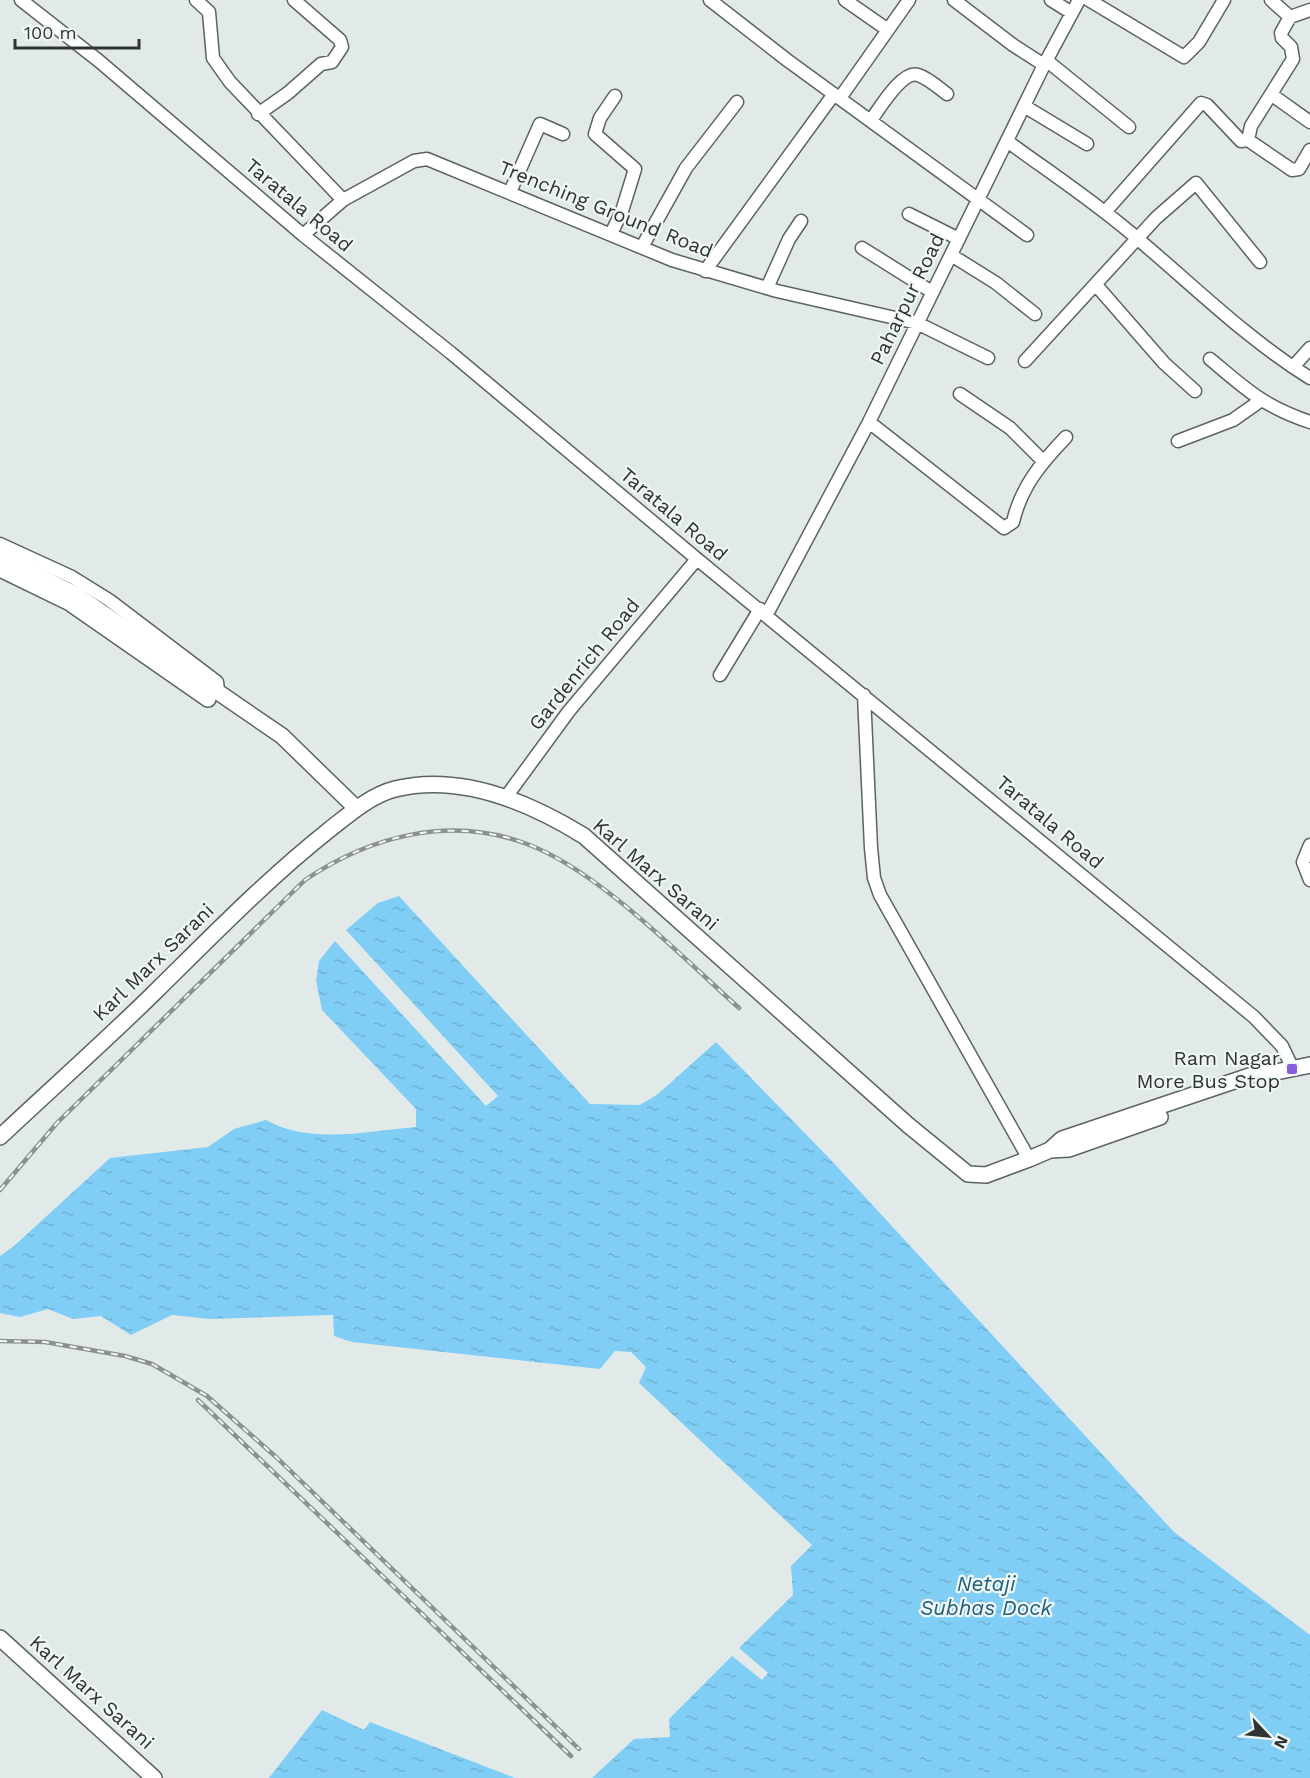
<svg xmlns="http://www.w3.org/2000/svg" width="1310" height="1778" viewBox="0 0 1310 1778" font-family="'Work Sans',sans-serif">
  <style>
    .water { fill: url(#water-ripples) }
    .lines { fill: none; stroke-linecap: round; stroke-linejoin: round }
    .minor-casing { stroke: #5c6362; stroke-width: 15 }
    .major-casing { stroke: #5c6362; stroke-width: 18 }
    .minor { stroke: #fff; stroke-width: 12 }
    .major { stroke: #fff; stroke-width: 15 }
    .rail-casing { stroke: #8b9190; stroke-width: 4.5 }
    .rail { stroke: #eff7f6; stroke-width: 2; stroke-dasharray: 7; stroke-linecap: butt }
    .poi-dot { fill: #8660db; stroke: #eff7f6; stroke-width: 2 }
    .labels { text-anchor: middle; stroke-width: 4.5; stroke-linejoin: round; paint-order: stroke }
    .street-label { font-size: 20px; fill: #2f3332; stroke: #eff7f6 }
    .poi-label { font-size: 20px; fill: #2f3332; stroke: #eff7f6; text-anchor: end }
    .water-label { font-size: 21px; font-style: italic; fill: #215e78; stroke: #eff7f6 }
  </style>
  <defs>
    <pattern id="water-ripples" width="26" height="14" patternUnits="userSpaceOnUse" patternTransform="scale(1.5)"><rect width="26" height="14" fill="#80cef5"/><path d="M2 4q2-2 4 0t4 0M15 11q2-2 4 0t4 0" fill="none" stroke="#6fb1d2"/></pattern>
  </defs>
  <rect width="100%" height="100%" fill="#e2eae9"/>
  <path class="water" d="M 399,896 L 590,1104 L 640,1105 L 658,1094 L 716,1042 L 830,1159 L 1174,1532 L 1310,1635 L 1310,1778 L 592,1778 L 634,1739 L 670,1737 L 669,1719 L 732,1656 L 762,1680 L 768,1673 L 739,1648 L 793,1595 L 791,1566 L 812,1545 L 639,1383 L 646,1367 L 631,1352 L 615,1351 L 600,1369 L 352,1342 L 334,1336 L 333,1315 L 210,1319 L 172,1315 L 131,1335 L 101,1316 L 73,1319 L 48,1309 L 20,1317 L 0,1313 L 0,1256 L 14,1246 L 110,1158 L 208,1147 L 234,1129 L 266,1120 C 310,1145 368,1131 416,1127 L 416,1109 L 322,1010 L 316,981 L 319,961 L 335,941 L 486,1106 L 498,1096 L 346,930 L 378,903 Z
    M 322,1710 L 364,1730 L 370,1722 L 515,1778 L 269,1778 Z"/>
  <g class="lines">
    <g class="minor-casing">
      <path id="minor" d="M 21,0 L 99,61 L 303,235 L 451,353 L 697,559 L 1254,1017 L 1282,1046 L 1292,1067
        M 196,0 L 209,12 L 213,58 L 230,82 L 343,200
        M 710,0 L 787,60 L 1027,235
        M 845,0 L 888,30
        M 954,0 L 1013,45 L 1044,65
        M 1051,0 L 1072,13
        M 1089,0 L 1184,57 L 1199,42 L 1224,0
        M 1271,0 L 1290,17 L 1310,10
        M 1290,17 L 1281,33 L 1282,38 L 1291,47 L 1293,59 L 1251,126 L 1248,140 L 1292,170 L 1299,169 L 1310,150
        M 1046,60 L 1129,127
        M 1272,95 L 1310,122
        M 840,98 L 909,0
        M 1024,106 L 1087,144
        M 258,114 L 288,93 L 321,64 L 332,62 L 342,47 L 340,40 L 294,0
        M 871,120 C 880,108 902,70 918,75 C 928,78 939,88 947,94
        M 1007,141 C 1052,174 1098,204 1139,240 C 1195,287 1247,339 1310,378
        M 510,192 L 540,124 L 563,134
        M 1105,212 L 1201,103 L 1207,105 L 1241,141 L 1248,140
        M 909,214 L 959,239
        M 611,234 L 622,211 L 635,169 L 595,134 L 600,118 L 615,96
        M 303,235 L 343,200 L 414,161 L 427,159 L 672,260 L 777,291 L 917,323 L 988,358
        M 642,247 L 686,168 L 737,102
        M 862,248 L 932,292
        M 951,255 L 996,283 L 1035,314
        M 705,271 L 834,94
        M 1096,285 L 1164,363 L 1195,391
        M 767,288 L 789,239 L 801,221
        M 1210,359 C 1247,390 1263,406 1310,422
        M 1025,361 L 1156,218 L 1196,183 L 1260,262
        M 1293,367 L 1310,348
        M 960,394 L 1010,428 L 1043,461
        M 869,422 L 1004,528 L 1013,522 C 1021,487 1041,463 1066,437
        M 1178,441 L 1233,420 L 1260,401
        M 0,544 L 72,577 L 109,600 L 217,682 L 218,690
        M 767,614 L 869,422 L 1044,65 L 1079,0
        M 720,675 L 760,609
        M 864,695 L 871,848 L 874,878 L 880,895 L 1029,1159
        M 506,797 L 569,711 L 697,559
        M 1310,845 L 1303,862 L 1310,880"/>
    </g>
    <g class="major-casing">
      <path id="major" d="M 0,557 L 75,594 L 282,736 L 356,808
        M 0,569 L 70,603 L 208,699
        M 0,1137 C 51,1089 103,1043 153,994 C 211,937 266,880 329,830 C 348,815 371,795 395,789 C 460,773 529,802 584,836 L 908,1125 L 968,1174 L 986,1175 L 1029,1159 L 1050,1150 L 1062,1139 L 1264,1071 L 1276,1072 L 1310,1065
        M 1050,1150 L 1069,1149 L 1160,1117
        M 0,1638 L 154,1778"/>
    </g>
    <use href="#minor" class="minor"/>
    <use href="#major" class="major"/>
    <g class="rail-casing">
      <path id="rail" d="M 0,1190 L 57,1123 L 305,880 C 370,836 450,815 527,844 C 599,871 681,956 739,1008
        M 0,1341 L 45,1342 L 125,1356 L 152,1364 L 207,1396 L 276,1457 L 579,1749
        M 198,1400 L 571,1756"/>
    </g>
    <use href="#rail" class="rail"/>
  </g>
  <rect class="poi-dot" x="1286" y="1063" width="12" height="12" rx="3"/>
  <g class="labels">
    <g class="street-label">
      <text transform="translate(299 205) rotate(40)" y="7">Taratala Road</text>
      <text transform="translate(606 209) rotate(22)" y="7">Trenching Ground Road</text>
      <text transform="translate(907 299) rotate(-64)" y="7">Paharpur Road</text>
      <text transform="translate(674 514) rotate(40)" y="7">Taratala Road</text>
      <text transform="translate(584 664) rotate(-51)" y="7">Gardenrich Road</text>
      <text transform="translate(1050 822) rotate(40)" y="7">Taratala Road</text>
      <text transform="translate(656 874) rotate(41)" y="7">Karl Marx Sarani</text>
      <text transform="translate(153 962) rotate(-44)" y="7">Karl Marx Sarani</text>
      <text transform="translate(92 1692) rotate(42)" y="7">Karl Marx Sarani</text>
    </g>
    <g class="poi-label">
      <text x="1280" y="1065">Ram Nagar<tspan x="1280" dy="23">More Bus Stop</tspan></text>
    </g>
    <g class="water-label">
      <text x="986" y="1591">Netaji<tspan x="986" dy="24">Subhas Dock</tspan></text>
    </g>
  </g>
  <g transform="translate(1268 1736) rotate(116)" stroke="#eff7f6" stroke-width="4.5" paint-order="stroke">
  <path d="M0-4.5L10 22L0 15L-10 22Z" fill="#2f3332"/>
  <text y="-9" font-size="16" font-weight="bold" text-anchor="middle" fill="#2f3332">N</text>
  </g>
  <path d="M15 39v9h124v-9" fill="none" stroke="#2f3332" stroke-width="3"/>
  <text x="24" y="39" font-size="18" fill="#2f3332" stroke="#eff7f6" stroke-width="4.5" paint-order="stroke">100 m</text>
</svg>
